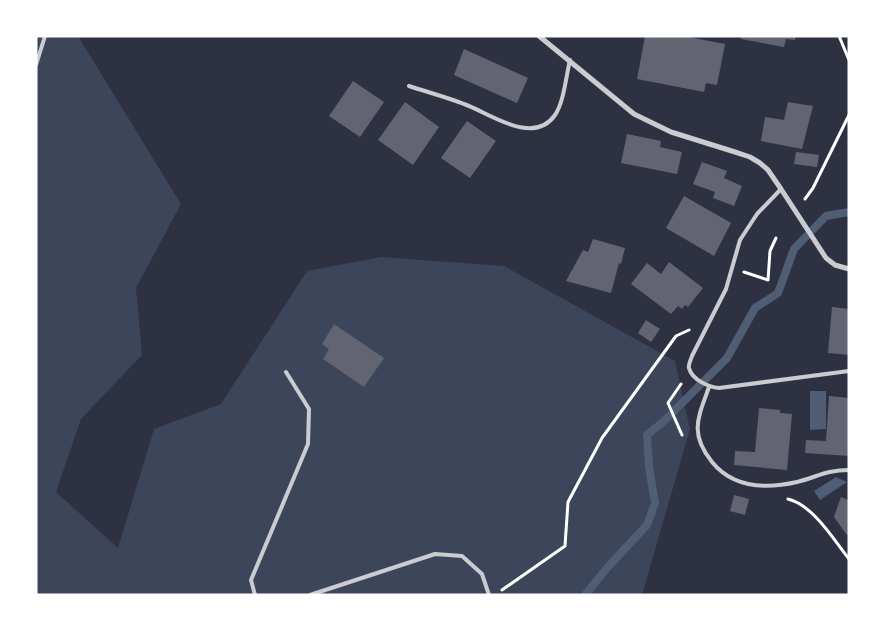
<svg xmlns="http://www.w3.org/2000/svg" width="885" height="631" viewBox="0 0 885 631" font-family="'Noto Serif',serif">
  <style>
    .green { fill: #3c4559 }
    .water { fill: #4f5d75 }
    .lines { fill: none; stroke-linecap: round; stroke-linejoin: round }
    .stream { stroke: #4f5d75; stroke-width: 8 }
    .building { fill: #626471 }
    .path { stroke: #fff; stroke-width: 3 }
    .service { stroke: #caccd0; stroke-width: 4 }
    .minor { stroke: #caccd0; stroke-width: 5 }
  </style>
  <rect width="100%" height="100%" fill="#2d3142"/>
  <path class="green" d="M 36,36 L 78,36 L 181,204 L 136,288 L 142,355 L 81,419 L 56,492 L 118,548 L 154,429 L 221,404 L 307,271 L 381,257 L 504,266 L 675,361 L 690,429 L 642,595 L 36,595 Z"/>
  <path class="water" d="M 810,391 L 826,391 L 826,429 L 810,430 Z
    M 836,477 L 847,482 L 820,500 L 814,491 Z"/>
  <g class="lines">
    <path class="stream" d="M 585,595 L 607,568 L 647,525 L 655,503 L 649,467 L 647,435 L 664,421 L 727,358 L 755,308 L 778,293 L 794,249 L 826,216 L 849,212"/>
  </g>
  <path class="building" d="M 645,36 L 683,36 L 725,44 L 717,85 L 706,83 L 704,92 L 637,79 Z
    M 741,36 L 796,36 L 795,40 L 786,39 L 784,47 L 741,39 Z
    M 464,49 L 528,78 L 517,103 L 454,75 Z
    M 353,81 L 384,102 L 360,137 L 329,116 Z
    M 405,102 L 439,127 L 413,165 L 378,140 Z
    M 788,102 L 813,106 L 802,149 L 761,141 L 765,117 L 784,120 Z
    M 467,121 L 496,141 L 470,178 L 441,158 Z
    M 627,134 L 661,141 L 660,147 L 682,152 L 677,174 L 621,163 Z
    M 796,152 L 819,155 L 817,167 L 794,164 Z
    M 702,162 L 727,171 L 724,178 L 742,186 L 734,206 L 713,198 L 715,192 L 693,184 Z
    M 684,196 L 731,223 L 714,256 L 666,228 Z
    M 593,239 L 625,248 L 621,264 L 619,263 L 611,293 L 566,281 L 583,250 L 588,252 Z
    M 669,262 L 703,288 L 688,307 L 685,305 L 682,309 L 678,306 L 671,314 L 631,284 L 647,263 L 661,274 Z
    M 832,307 L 849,309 L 849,355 L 828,353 Z
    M 646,320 L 660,329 L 651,342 L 638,333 Z
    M 334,324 L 384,358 L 364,387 L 323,359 L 329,349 L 322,344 Z
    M 829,396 L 849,398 L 849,456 L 805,453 L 806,440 L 826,441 Z
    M 759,408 L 780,410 L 780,413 L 792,414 L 787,470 L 734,465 L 735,451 L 755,452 Z
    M 734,495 L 749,499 L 745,515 L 730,511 Z
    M 841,497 L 849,500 L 849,536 L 846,534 L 834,517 Z"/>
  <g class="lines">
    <path class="path" d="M 839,36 L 849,60
      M 805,199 L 813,188 L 849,115
      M 744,272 L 768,280 L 770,251 L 776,238
      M 681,384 L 668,403 L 682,435
      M 788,499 C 813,505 834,540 849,559
      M 502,590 L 565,546 L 568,502 L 602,438 L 676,336 L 689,330"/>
    <path class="service" d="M 36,65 L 45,36
      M 409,86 C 427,92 446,97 464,104 C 488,112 533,147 555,115 C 564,102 566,76 570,60
      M 781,189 L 757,214 L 740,240 L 726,289 L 692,356 C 691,360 688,364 689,368 C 692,380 709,387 719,388 L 849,371
      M 709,387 C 698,418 689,433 712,462 C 733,488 766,489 797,482 C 817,477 826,470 849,470
      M 255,595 L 251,580 L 308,444 L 309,409 L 286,372
      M 310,595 L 435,554 L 462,556 L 482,574 L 489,595"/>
    <path class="minor" d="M 539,36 L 634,114 L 671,132 L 735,152 L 750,157 L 760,163 L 768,170 L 781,189 L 826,258 L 835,265 L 849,269"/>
  </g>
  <rect width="885" height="631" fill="none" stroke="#ffffff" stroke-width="75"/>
</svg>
